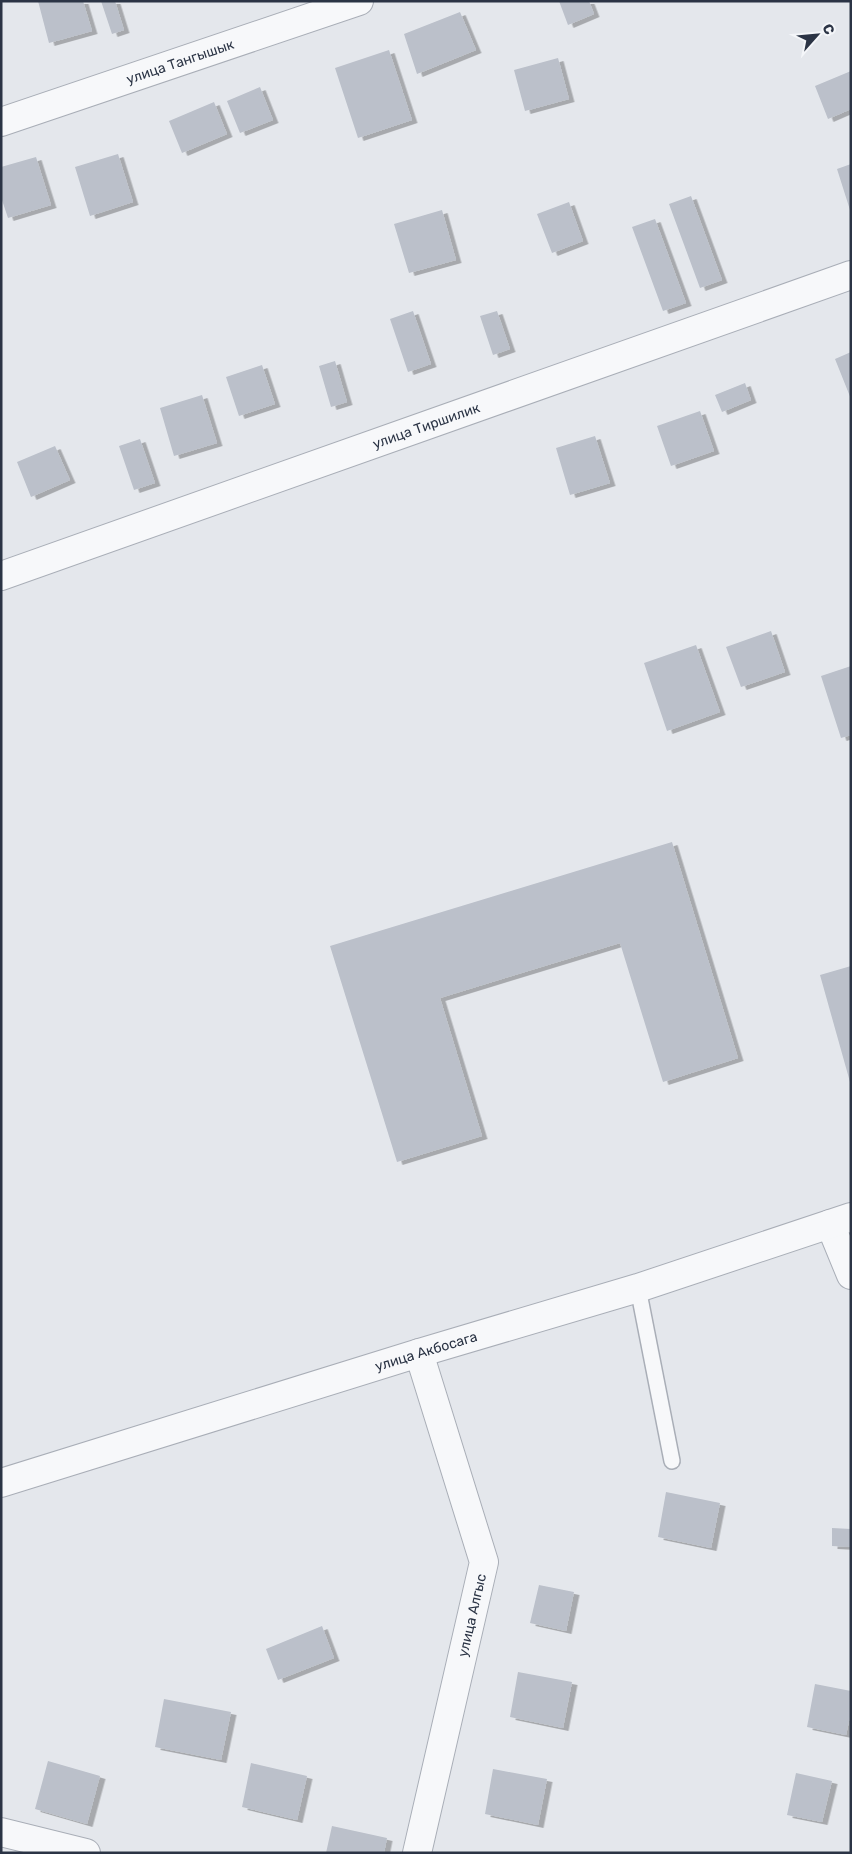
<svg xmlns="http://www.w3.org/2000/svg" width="852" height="1854" viewBox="0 0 852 1854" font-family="Rubik,sans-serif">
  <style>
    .building { fill: #bbc0ca; filter: url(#shadow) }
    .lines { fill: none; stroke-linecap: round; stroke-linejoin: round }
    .service-casing { stroke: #a9aeb7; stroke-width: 18 }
    .minor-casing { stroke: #a9aeb7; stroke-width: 30 }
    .service { stroke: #f7f8fa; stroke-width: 15 }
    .minor { stroke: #f7f8fa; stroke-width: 28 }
    .labels { text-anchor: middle; stroke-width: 4; stroke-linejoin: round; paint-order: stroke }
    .street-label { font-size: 14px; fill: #2b3445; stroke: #f4f6f9 }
  </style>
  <defs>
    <filter id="shadow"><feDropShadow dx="5.5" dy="3" stdDeviation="0" flood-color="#0004"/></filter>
  </defs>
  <rect width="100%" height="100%" fill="#e4e7ec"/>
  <path class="building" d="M 38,1 L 83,1 L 92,31 L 49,43 Z
    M 101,1 L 115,1 L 124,30 L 112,34 Z
    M 559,1 L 589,1 L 594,14 L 568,25 Z
    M 460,12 L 476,50 L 417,74 L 404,34 Z
    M 389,50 L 412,120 L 358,138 L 335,68 Z
    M 558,58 L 569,99 L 525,111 L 514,70 Z
    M 851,71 L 851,109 L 828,119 L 815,86 Z
    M 260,87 L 273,120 L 240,133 L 227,101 Z
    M 214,102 L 227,134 L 182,153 L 169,121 Z
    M 118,154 L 133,202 L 90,216 L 75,167 Z
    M 36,157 L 51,205 L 8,218 L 1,197 L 1,167 Z
    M 851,164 L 851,210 L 850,210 L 837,169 Z
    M 691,196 L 722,280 L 700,288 L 669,204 Z
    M 569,202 L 583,241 L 552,253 L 537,214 Z
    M 442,210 L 456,260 L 409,273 L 394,224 Z
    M 655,219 L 686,303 L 663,311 L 632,227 Z
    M 413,311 L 431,364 L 408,372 L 390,319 Z
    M 497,311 L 510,349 L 493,355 L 480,316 Z
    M 851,352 L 851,399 L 835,359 Z
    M 335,361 L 347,402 L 331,407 L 319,366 Z
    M 262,365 L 275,404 L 239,416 L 226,377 Z
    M 745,383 L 751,400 L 722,412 L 715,395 Z
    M 202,395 L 217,443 L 174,456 L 160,408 Z
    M 700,411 L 714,451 L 671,466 L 657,426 Z
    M 595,436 L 610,483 L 570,495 L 556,448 Z
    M 140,439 L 155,483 L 134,490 L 119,446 Z
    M 55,446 L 70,480 L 31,497 L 17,462 Z
    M 771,631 L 785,672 L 741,687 L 726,647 Z
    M 696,645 L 720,712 L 667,731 L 644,663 Z
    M 851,666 L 851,735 L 841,738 L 821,676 Z
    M 672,842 L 738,1058 L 663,1082 L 620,943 L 440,998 L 482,1136 L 397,1162 L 330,946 Z
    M 851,966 L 851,1082 L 850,1082 L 820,975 Z
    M 666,1492 L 720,1503 L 711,1548 L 658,1537 Z
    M 832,1528 L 851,1529 L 851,1547 L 832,1546 Z
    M 539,1585 L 574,1592 L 566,1631 L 530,1623 Z
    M 322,1626 L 334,1658 L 278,1680 L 266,1649 Z
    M 518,1672 L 572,1682 L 563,1728 L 510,1717 Z
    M 815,1684 L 851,1691 L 851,1712 L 846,1735 L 807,1727 Z
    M 164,1699 L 231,1712 L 221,1760 L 155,1747 Z
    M 48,1761 L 100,1776 L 87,1824 L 35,1809 Z
    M 251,1763 L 307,1776 L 297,1820 L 242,1807 Z
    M 493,1769 L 547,1779 L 538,1825 L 485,1814 Z
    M 796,1773 L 832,1781 L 822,1822 L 787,1815 Z
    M 332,1826 L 387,1838 L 384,1853 L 326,1853 Z"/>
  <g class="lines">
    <g class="service-casing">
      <path id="service" d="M 638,1288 L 672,1461"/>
    </g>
    <g class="minor-casing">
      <g id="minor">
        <path id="s1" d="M 1,122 L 359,1"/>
        <path id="s2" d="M 1,576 L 851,275"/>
        <path d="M 830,1224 L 851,1275"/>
        <path id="s3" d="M 1,1483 L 419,1353 L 638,1288 L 851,1217"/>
        <path d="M 1,1832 L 86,1853"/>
        <path id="s4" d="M 417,1853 L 484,1562 L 419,1353"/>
      </g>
    </g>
    <use href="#service" class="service"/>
    <use href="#minor" class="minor"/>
  </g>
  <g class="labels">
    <g class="street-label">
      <text dy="5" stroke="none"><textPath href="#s1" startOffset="189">улица Тангышык</textPath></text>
      <text dy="5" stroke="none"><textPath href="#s2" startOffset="451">улица Тиршилик</textPath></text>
      <text dy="5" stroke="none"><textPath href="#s3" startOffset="445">улица Акбосага</textPath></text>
      <text dy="5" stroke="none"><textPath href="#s4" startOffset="244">улица Алгыс</textPath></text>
    </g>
  </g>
  <rect width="852" height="1854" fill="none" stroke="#2b3445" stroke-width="5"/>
  <g transform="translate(817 35) rotate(63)" stroke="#f4f6f9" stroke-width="4" paint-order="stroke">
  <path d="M0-4L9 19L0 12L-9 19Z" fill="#2b3445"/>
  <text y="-8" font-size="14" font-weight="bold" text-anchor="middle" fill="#2b3445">С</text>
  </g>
</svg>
